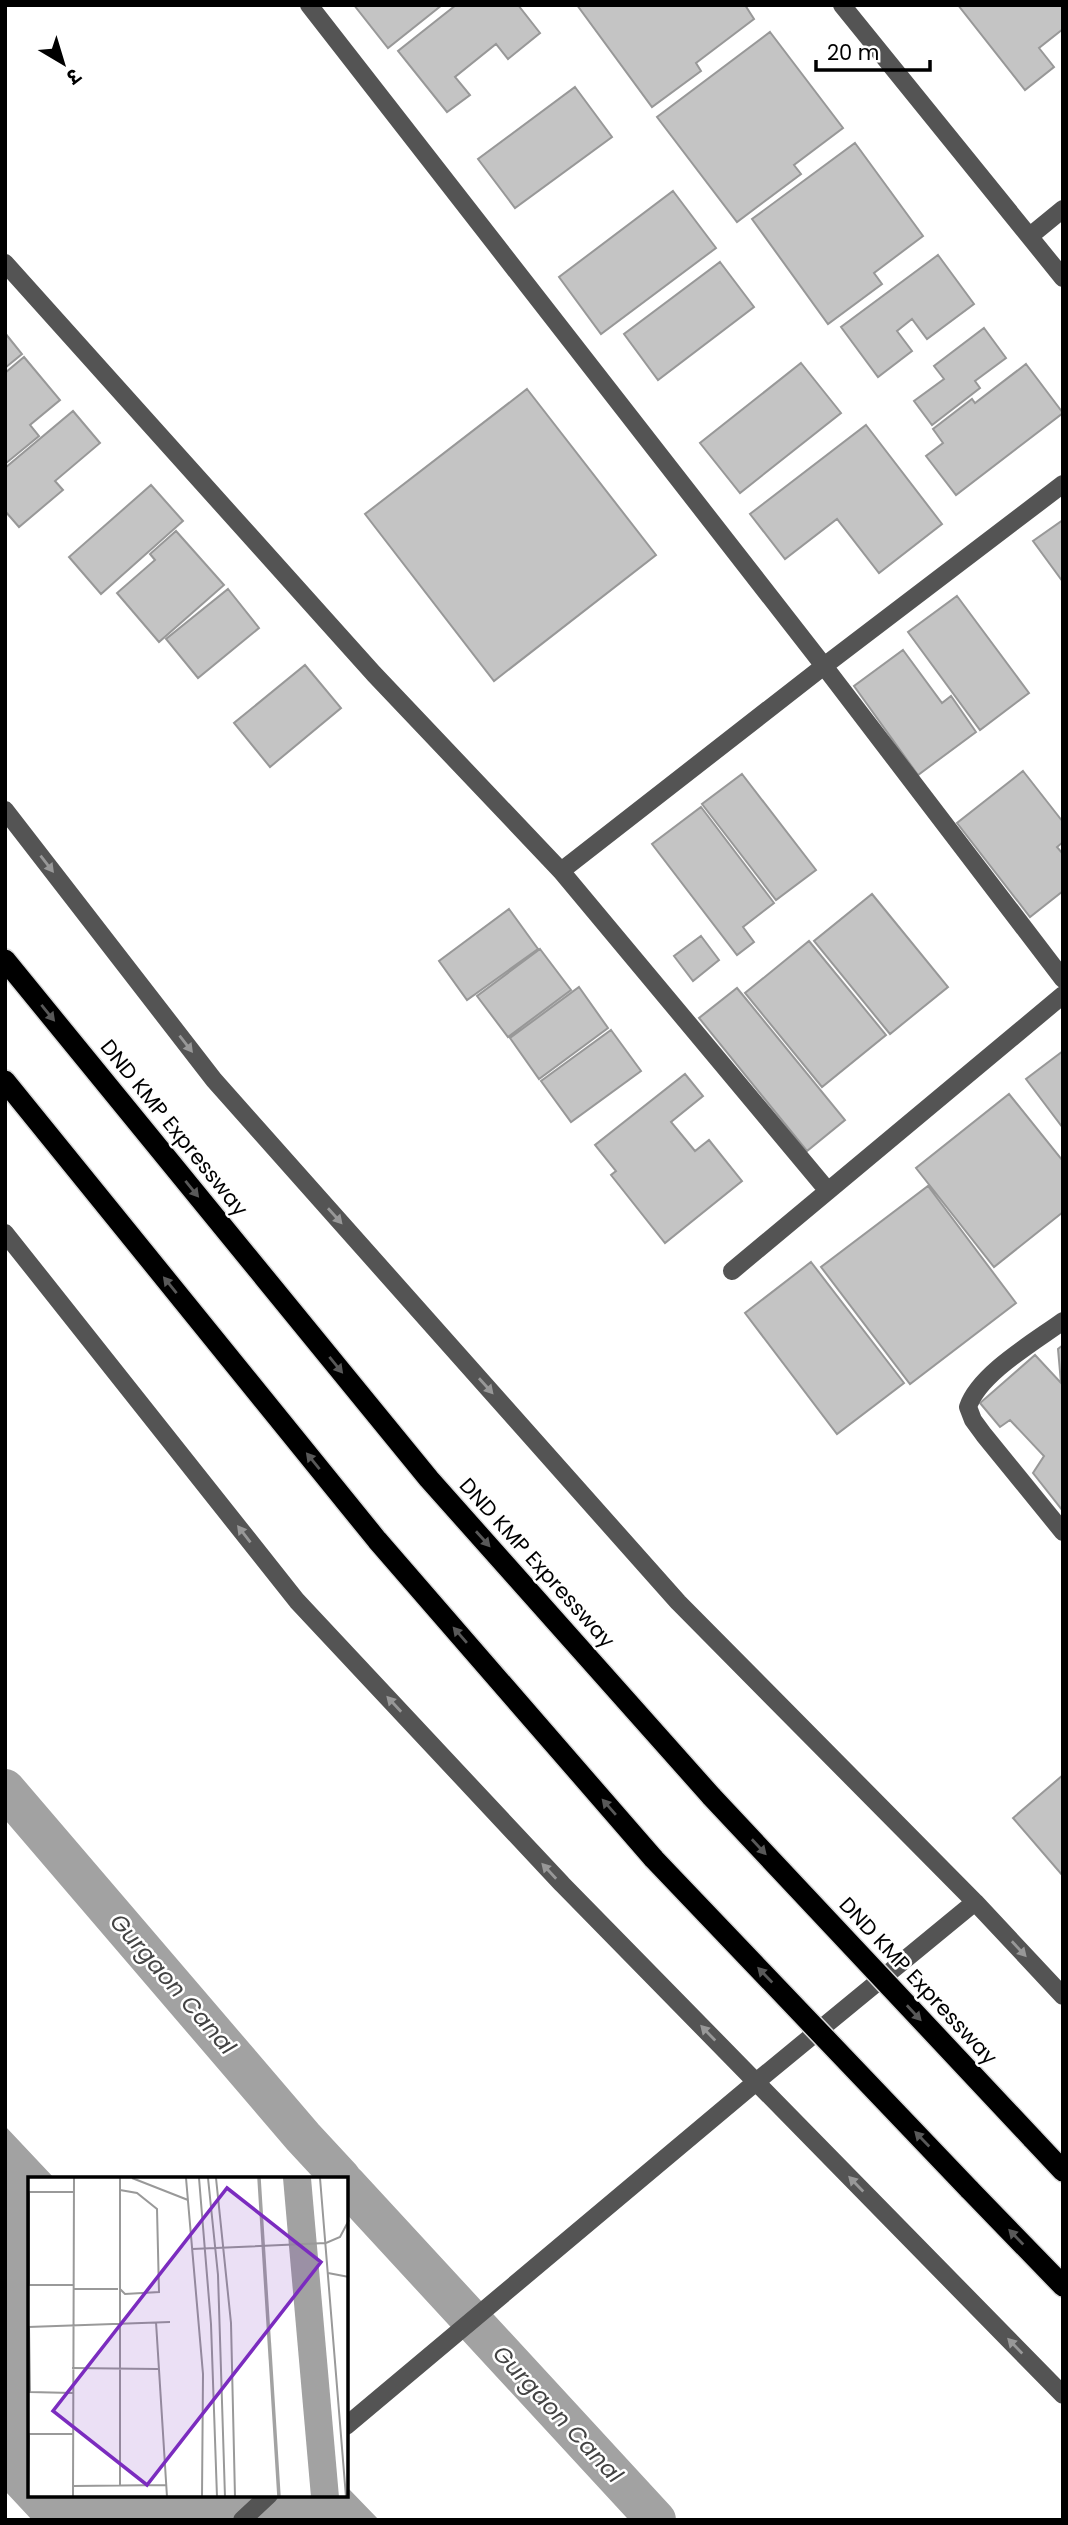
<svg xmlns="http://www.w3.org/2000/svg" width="1068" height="2525" viewBox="0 0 1068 2525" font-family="Poppins,'Noto Sans Devanagari',sans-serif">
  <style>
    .water { fill: #a2a2a2 }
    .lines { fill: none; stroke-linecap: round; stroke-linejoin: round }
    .canal { stroke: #a2a2a2; stroke-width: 40 }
    .building { fill: #c4c4c4; stroke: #989898; stroke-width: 2 }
    .highway-casing { stroke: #dbdbdb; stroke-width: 24 }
    .minor { stroke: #545454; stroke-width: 18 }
    .highway { stroke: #000; stroke-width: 21 }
    .highway-bridge-casing { stroke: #dbdbdb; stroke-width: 24; stroke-linecap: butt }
    .highway-bridge { stroke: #000; stroke-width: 21 }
    .oneway { fill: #989898 }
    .oneway2 { fill: #595959 }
    .labels { text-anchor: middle; stroke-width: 5; stroke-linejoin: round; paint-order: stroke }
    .street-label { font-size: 21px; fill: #000; stroke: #fff }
    .water-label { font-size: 23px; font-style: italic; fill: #434343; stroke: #fff }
    .inset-river { fill: none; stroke: #a2a2a2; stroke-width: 3.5 }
    .inset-road { fill: none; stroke: #999; stroke-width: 2 }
    .view { fill: #7b2cbf; fill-opacity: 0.15; stroke: #7b2cbf; stroke-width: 3.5 }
    .inset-edge { fill: none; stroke: #000; stroke-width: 3.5 }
  </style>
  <rect width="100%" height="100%" fill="#fff"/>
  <path class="water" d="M 5,2126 L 54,2178 L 30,2178 L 30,2495 L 346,2495 L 347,2487 L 379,2520 L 32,2520 L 5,2491 Z"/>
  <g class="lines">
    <path class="canal" d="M 5,1789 L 303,2137 L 341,2178
      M 346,2184 L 656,2520"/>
  </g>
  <path class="building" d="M 354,5 L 442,5 L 388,48 Z
    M 456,5 L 518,5 L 540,33 L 508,59 L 496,44 L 455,77 L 470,95 L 447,112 L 398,51 Z
    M 577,5 L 745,5 L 754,19 L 696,63 L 701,71 L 652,107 Z
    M 958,5 L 1063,5 L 1063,29 L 1039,48 L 1054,67 L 1025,90 Z
    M 770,32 L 843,128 L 794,165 L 801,174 L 737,222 L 657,117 Z
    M 575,87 L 612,137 L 515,208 L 478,159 Z
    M 855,143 L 923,236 L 874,273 L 882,284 L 828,324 L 752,219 Z
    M 673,191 L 716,248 L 601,334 L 559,277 Z
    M 938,255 L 974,304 L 927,339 L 912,319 L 897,331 L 912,351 L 878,377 L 841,327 Z
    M 720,262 L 754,307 L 658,380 L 624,334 Z
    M 984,328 L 1006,358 L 975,381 L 980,388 L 932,425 L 914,401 L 944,379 L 934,366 Z
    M 5,333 L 22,354 L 5,368 Z
    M 24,357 L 60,400 L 30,425 L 39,436 L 5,464 L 5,373 Z
    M 801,363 L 841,413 L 740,493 L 700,443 Z
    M 1026,364 L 1063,413 L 956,495 L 926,456 L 943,443 L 933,429 L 972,399 L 975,403 Z
    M 527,389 L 656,555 L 494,681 L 365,514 Z
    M 73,411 L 100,443 L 55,481 L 63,490 L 19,527 L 5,511 L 5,468 Z
    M 866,425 L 942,524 L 879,573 L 837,519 L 785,559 L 750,514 Z
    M 151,485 L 183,521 L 101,594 L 69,557 Z
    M 1063,520 L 1063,582 L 1033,541 Z
    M 176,531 L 224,585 L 159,642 L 117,593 L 155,560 L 150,554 Z
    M 228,589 L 259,628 L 198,678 L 166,639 Z
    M 957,596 L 1029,693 L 980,730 L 908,632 Z
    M 903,650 L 942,703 L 951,696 L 976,732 L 918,775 L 854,686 Z
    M 305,665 L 341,708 L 270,767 L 234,723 Z
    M 1023,771 L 1063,822 L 1063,842 L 1057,847 L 1063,854 L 1063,891 L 1030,917 L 957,823 Z
    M 742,774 L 816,870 L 776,900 L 702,804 Z
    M 701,807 L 774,903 L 743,927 L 754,942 L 737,955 L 652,844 Z
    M 872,894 L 948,987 L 890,1034 L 814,941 Z
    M 509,909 L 538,949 L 467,1000 L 439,961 Z
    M 701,936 L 719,960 L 693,981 L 674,956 Z
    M 809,941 L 886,1035 L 822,1087 L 745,993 Z
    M 540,949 L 571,990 L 508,1037 L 477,996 Z
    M 579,987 L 608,1028 L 539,1079 L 510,1038 Z
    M 737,988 L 845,1120 L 807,1151 L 699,1018 Z
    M 611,1030 L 641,1071 L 571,1122 L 541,1081 Z
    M 1063,1051 L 1063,1128 L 1026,1079 Z
    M 685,1074 L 703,1096 L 671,1122 L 695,1151 L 709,1140 L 742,1181 L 665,1243 L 611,1175 L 616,1171 L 595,1145 Z
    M 1009,1094 L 1063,1161 L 1063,1212 L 994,1267 L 916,1168 Z
    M 928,1186 L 1016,1303 L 910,1384 L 821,1267 Z
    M 811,1262 L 904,1383 L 837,1434 L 745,1313 Z
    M 1063,1345 L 1063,1511 L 1033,1473 L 1044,1456 L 1010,1420 L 1000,1427 L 980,1403 L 1035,1355 L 1061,1383 L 1058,1349 Z
    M 1063,1775 L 1063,1876 L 1013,1818 Z"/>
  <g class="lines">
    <g class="highway-casing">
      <path id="highway" d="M 5,960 L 429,1479 L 712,1797
        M 5,1081 L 377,1540 L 654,1859
        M 1032,2138 L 1063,2171
        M 969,2189 L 1063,2286"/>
    </g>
    <path class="minor" d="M 309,5 L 824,666 L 1063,979
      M 842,5 L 1063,278
      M 1030,236 L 1063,209
      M 5,263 L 374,674 L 561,871 L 828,1191
      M 5,810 L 214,1080 L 678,1602 L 975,1902 L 1063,1996
      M 561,871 L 824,666 L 1063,484
      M 5,1233 L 297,1601 L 562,1884 L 1063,2395
      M 732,1271 L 1063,995
      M 1063,1321 C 1034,1342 979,1374 968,1407 L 973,1420 L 984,1435 L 1063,1532
      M 346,2426 L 756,2082 L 975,1902
      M 242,2520 L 269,2495"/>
    <use href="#highway" class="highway"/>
    <g class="highway-bridge-casing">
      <path id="highway-bridge" d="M 712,1797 L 1032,2138
        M 654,1859 L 969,2189"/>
    </g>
    <use href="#highway-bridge" class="highway-bridge"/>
  </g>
  <defs><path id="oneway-solid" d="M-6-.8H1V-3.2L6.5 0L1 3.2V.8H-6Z" transform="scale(1.75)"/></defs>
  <g class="oneway">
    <use href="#oneway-solid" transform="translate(47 864) rotate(52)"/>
    <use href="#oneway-solid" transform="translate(186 1044) rotate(52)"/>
    <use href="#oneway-solid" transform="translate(335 1216) rotate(48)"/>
    <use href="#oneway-solid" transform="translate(486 1386) rotate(48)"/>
    <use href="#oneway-solid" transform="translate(244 1534) rotate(-128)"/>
    <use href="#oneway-solid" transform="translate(394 1704) rotate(-133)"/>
    <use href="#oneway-solid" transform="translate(549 1871) rotate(-133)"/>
    <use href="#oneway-solid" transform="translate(1019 1949) rotate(47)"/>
    <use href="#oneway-solid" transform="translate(708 2033) rotate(-134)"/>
    <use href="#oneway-solid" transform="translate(856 2184) rotate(-134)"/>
    <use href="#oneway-solid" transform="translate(1015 2346) rotate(-134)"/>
  </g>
  <g class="oneway2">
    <use href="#oneway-solid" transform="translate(48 1013) rotate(51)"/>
    <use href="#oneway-solid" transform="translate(192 1189) rotate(51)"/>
    <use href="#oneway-solid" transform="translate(170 1285) rotate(-129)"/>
    <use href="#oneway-solid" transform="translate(336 1365) rotate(51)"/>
    <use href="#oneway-solid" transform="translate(313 1461) rotate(-129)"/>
    <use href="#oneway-solid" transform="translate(483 1539) rotate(48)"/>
    <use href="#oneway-solid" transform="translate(460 1635) rotate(-131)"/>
    <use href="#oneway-solid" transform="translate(609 1807) rotate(-131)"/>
    <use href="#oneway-solid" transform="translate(759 1847) rotate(47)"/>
    <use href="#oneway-solid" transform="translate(765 1975) rotate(-134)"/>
    <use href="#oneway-solid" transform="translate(914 2013) rotate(47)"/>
    <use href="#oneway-solid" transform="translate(922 2139) rotate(-134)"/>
    <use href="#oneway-solid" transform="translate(1016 2237) rotate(-134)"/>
  </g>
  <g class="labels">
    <g class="street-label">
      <text transform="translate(174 1128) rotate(51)" y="7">DND KMP Expressway</text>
      <text transform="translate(537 1563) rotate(48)" y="7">DND KMP Expressway</text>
      <text transform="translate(918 1981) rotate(47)" y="7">DND KMP Expressway</text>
    </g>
    <g class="water-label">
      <text transform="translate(173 1984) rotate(49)" y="8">Gurgaon Canal</text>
      <text transform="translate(558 2414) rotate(47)" y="8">Gurgaon Canal</text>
    </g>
  </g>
  <g transform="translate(28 2177)">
    <rect width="320" height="320" fill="#fff"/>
    <path d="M 255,1 L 283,1 L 311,320 L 283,320 Z" fill="#a2a2a2"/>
    <path class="inset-river" d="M 231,1 L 251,320"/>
    <path class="inset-road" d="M 104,1 L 160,23M 158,1 L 175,197 L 174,320M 171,1 L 183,147 L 189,320M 180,1 L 190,98 L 197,320M 188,1 L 203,146 L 207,320M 292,1 L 318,320M 1,15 L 1,108M 1,15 L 45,15M 164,72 L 298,66 L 312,60 L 321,43M 300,96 L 321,100M 0,108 L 45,108M 45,112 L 90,112M 92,112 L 97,117 L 131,115 L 129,32 L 109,16 L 92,13M 128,145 L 139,320M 0,150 L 142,145M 1,150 L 2,215 L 45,216M 44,191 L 130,192M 1,257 L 45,257M 0,309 L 1,257M 45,309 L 139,308M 92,309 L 92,1M 45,320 L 46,1"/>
    <path class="view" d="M 199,11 L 293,85 L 119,308 L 25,234 Z"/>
    <rect width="320" height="320" class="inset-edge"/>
  </g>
  <rect width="1068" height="2525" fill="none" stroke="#000000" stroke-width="14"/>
  <g transform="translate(63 63) rotate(142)" stroke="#ffffff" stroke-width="5" paint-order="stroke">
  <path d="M0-5L12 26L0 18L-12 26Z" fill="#000000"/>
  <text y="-10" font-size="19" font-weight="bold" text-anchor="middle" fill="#000000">उ</text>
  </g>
  <path d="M816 60v10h114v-10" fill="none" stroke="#000000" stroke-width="3.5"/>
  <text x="827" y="60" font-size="21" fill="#000000" stroke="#ffffff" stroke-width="5" paint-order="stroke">20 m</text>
</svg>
